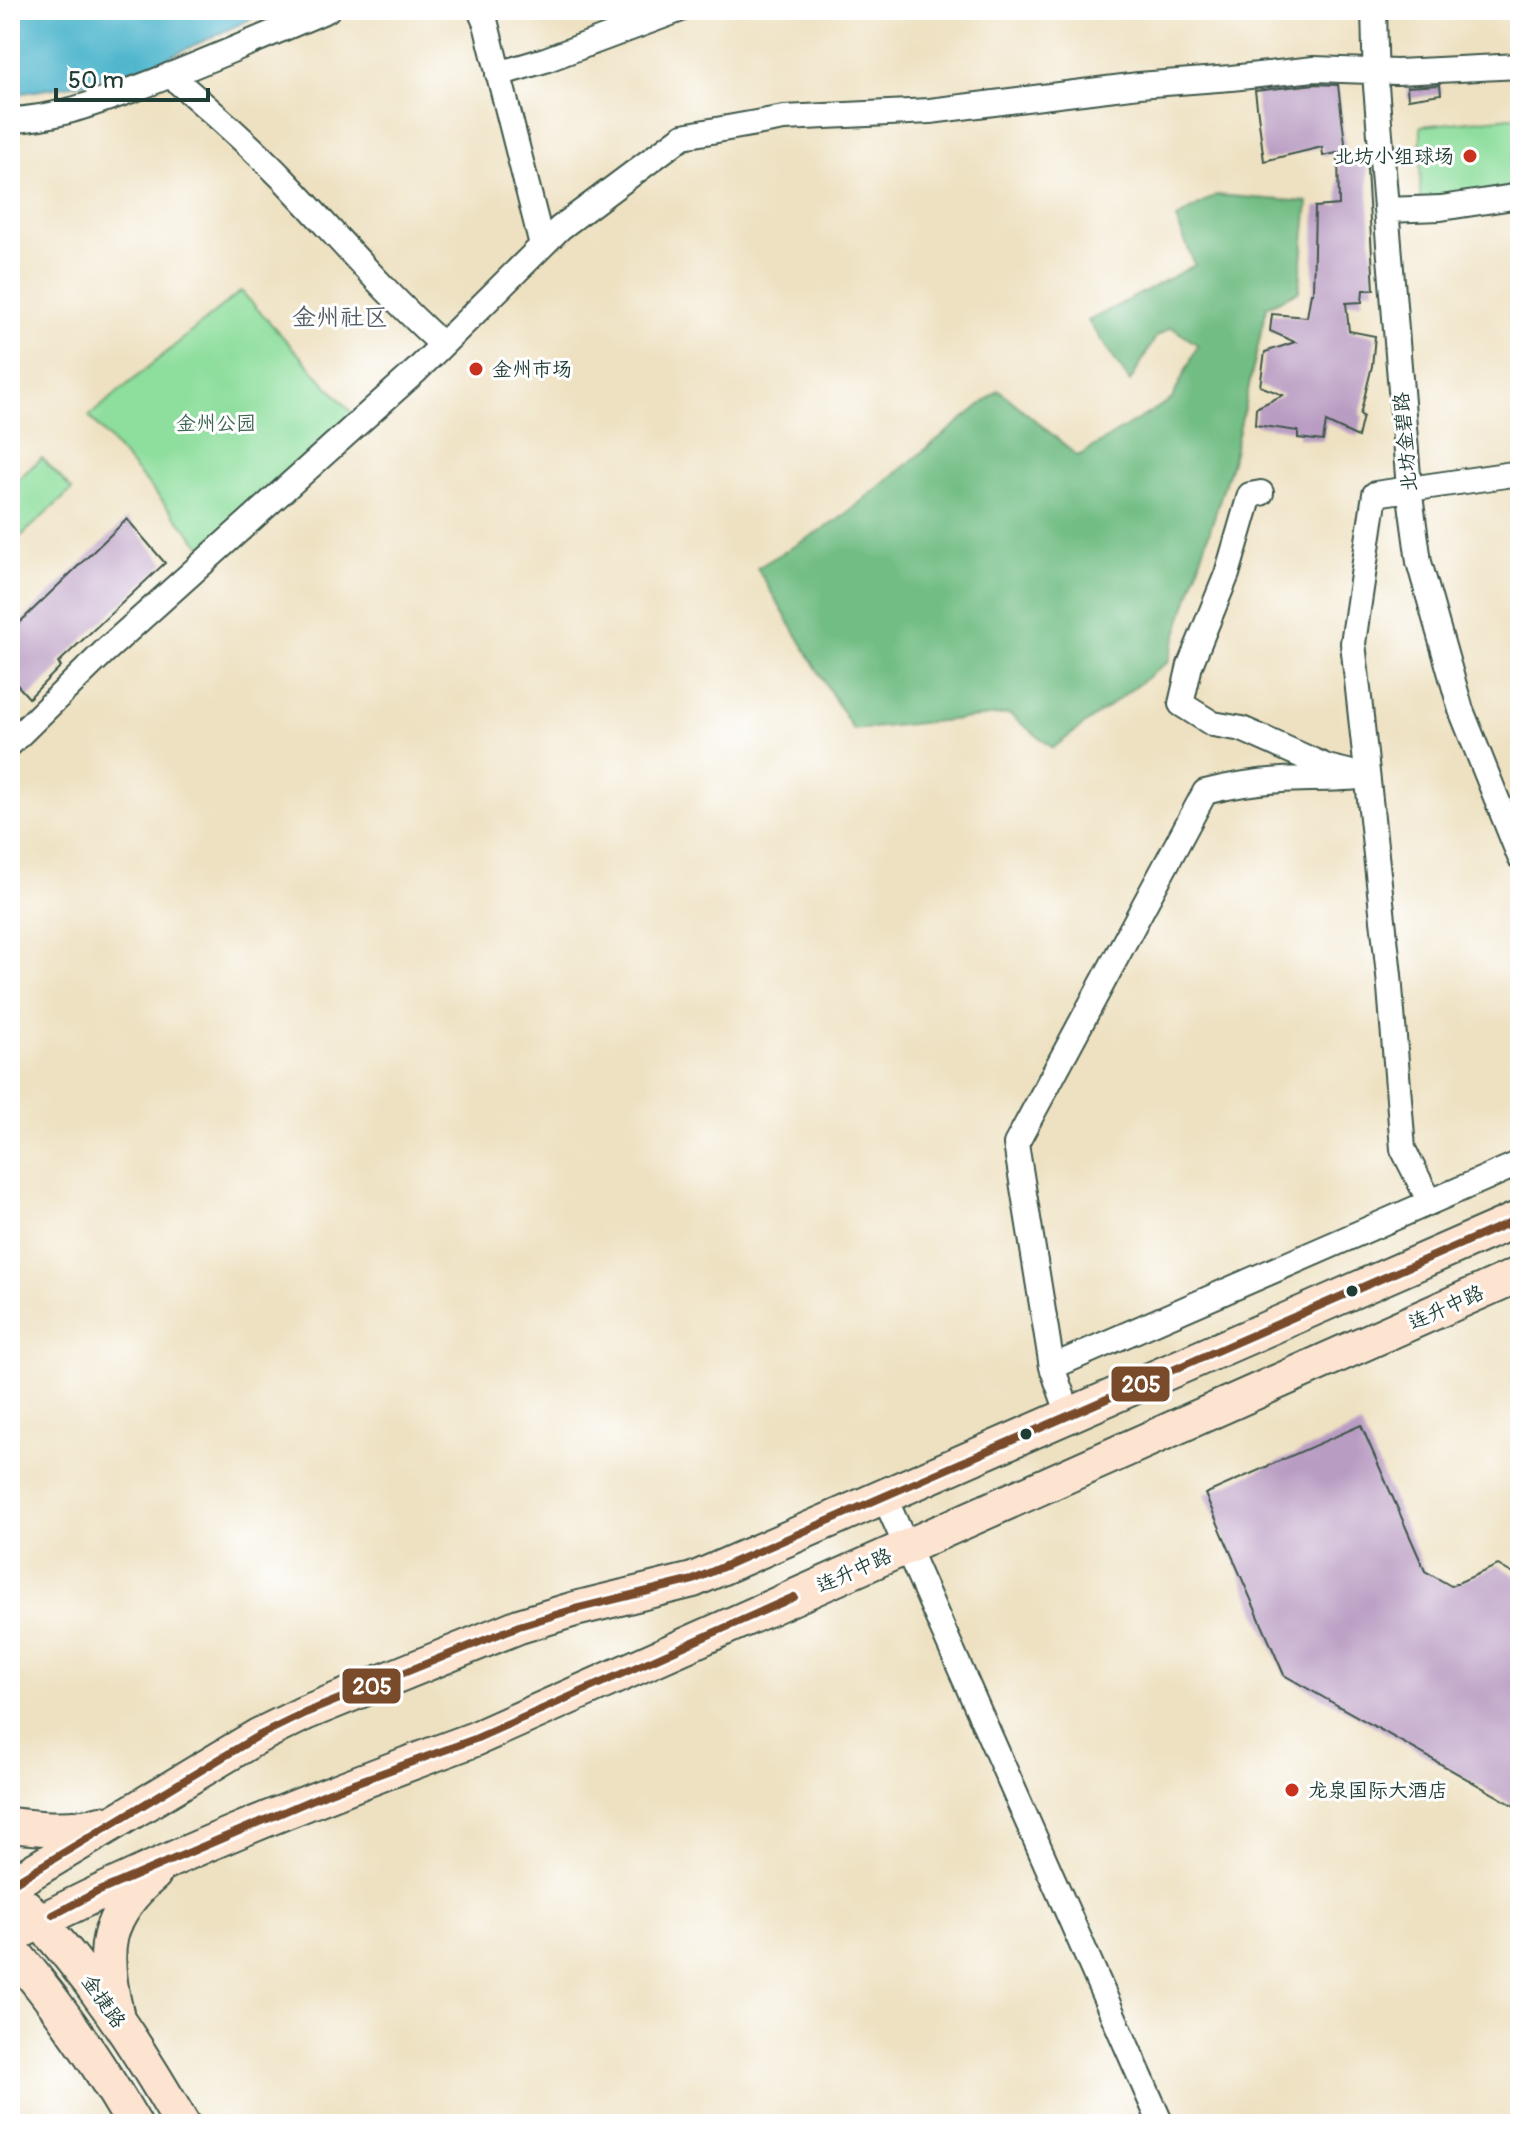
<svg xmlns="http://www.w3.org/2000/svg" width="1530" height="2134" viewBox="0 0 1530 2134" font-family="Pangolin,'LXGW WenKai TC',sans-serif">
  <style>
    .green { fill: #8ede9d; stroke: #568e68; stroke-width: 2 }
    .forest { fill: #72bd84; stroke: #487d5c; stroke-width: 2 }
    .water { fill: #4db5cc; stroke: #367980; stroke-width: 2 }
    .building { fill: #b99cc2 }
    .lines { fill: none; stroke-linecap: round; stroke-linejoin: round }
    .street-casing { stroke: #3e5649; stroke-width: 28 }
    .secondary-casing { stroke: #3e5649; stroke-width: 38 }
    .street { stroke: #fff; stroke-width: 24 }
    .secondary { stroke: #fde4d1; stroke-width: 34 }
    .bus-1-casing { stroke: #fff; stroke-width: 14 }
    .bus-1 { stroke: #7a4b2a; stroke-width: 8 }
    .poi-dot { fill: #c8321e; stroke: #fff; stroke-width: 3 }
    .bus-dot { fill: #1f3d34; stroke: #fff; stroke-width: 3 }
    .labels { text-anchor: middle; stroke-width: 6; stroke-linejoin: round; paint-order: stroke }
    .poi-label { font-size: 20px; fill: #1f3d34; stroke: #fff; text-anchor: start }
    .park-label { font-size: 20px; fill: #3b654e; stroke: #fff }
    .street-label { font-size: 20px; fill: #1f3d34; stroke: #fff }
    .quarter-label { font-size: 24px; fill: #555e66; stroke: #fff }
    .line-badge { stroke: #fff; stroke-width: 3 }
    .badge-label { font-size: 22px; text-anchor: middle; font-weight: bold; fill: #fff }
  </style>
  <rect width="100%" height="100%" fill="#fff"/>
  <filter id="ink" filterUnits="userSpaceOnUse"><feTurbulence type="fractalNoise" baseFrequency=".0125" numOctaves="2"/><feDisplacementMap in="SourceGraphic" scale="16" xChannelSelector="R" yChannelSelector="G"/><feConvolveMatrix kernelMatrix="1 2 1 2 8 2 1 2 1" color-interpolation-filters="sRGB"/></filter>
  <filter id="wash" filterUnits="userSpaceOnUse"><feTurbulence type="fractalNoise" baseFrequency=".006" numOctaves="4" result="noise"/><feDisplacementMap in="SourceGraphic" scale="32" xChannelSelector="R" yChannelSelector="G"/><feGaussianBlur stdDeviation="1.8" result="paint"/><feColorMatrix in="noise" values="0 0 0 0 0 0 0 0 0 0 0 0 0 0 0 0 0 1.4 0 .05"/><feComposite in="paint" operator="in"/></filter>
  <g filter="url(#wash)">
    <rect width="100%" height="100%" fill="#eee1c1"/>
    <path class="green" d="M 1520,116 L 1520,186 L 1420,201 L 1421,126 Z
      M 241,291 L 353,414 L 202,547 L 89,416 Z
      M 42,458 L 72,490 L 10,546 L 10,486 Z"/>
    <path class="forest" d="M 1216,195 L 1308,202 L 1299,291 L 1267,306 L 1232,461 L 1168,662 L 1053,748 L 1009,714 L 853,730 L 757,568 L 838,520 L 999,390 L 1078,456 L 1172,399 L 1198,345 L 1171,327 L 1156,337 L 1130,382 L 1088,321 L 1195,265 L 1176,219 Z"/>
    <path class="water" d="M 10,10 L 270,10 L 156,63 L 85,83 L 10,95 Z"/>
    <g id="blocks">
      <path class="building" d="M 1315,84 L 1338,85 L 1346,151 L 1323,156 L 1322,147 L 1264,161 L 1255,91 Z
        M 1440,85 L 1441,94 L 1408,99 L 1407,87 Z
        M 1366,152 L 1374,290 L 1363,290 L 1362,302 L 1346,303 L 1349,331 L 1375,336 L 1372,366 L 1360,415 L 1363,416 L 1358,437 L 1326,422 L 1323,441 L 1298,438 L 1298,431 L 1255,425 L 1256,408 L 1283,395 L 1260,386 L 1265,352 L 1295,342 L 1270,331 L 1272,314 L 1307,317 L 1311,293 L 1313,293 L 1315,207 L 1339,205 L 1338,155 Z
        M 127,519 L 165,563 L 58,663 L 61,666 L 29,698 L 10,677 L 10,614 L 19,623 Z
        M 1361,1425 L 1425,1571 L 1451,1586 L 1498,1565 L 1520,1578 L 1520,1809 L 1284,1675 L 1205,1494 Z"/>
    </g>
  </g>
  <g filter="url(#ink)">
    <use href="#blocks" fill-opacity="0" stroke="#3e5649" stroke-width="2"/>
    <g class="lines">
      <g class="street-casing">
        <path id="street" d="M 480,10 L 486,24 L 542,245
          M 1374,10 L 1376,86 L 1409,488 L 1419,562 L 1461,710 L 1520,857
          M 498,74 L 545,60 L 679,10
          M 170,75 C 209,109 248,143 284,180 C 336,235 385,293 442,344
          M 10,120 C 55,119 98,102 140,87 C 203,63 265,36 327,10
          M 1386,210 L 1441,208 L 1520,196
          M 1261,493 L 1250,495 L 1227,574 L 1190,665 L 1181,704 L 1213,724 L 1242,729 L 1327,767 L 1348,772
          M 10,744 L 105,651 L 416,371 L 560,228 L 683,136 L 784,118 L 930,111 L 1139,85 L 1231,78 L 1314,69 L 1397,72 L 1520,66
          M 1430,1202 L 1403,1149 L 1389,975 L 1353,643 L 1375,494 L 1520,473
          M 1052,1367 L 1520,1163
          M 1069,1415 L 1052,1367 L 1016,1144 L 1205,792 C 1239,783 1275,779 1310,779 C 1330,779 1347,779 1366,776
          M 884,1496 L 1161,2124"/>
      </g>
      <g class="secondary-casing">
        <path id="secondary" d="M 10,1825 C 40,1828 72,1832 101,1823
          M 10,1885 L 258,1736 L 305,1713 L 519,1626 L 575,1609 L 693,1580 L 1520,1218
          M 26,1907 C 89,1972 137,2046 182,2124
          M 10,1937 C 159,1859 317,1797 475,1739 L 1520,1274
          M 10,1948 C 57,2002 98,2063 134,2124
          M 116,2013 C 101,1951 104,1916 154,1874"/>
      </g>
      <use href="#street" class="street"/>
      <use href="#secondary" class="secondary"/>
      <g class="bus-1-casing">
        <path id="bus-1" d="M 10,1885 L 258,1736 L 305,1713 L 519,1626 L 575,1609 L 693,1580 L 1520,1218
          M 53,1915 L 97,1892 L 330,1792 L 475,1739 L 794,1597"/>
      </g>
      <use href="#bus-1" class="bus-1"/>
    </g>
  </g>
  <g class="poi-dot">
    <circle cx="1470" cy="156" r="8"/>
    <circle cx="476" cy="369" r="8"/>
    <circle cx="1292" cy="1790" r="8"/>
  </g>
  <g class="bus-dot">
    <circle cx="1352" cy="1291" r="7"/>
    <circle cx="1026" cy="1434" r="7"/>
  </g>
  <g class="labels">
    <g class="poi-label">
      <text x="1454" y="163" text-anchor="end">北坊小组球场</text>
      <text x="492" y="376">金州市场</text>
      <text x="1308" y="1797">龙泉国际大酒店</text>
    </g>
    <g class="park-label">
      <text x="216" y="430">金州公园</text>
    </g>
    <g class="street-label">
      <text transform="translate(1405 442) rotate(-95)" y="7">北坊金碧路</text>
      <text transform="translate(1446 1307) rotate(-24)" y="7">连升中路</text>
      <text transform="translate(854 1570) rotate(-24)" y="7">连升中路</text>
      <text transform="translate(104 2001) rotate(55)" y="7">金捷路</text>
    </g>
    <g class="quarter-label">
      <text x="340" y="325">金州社区</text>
    </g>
  </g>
  <g class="line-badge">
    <rect x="1110" y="1365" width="61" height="38" rx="8" fill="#7a4b2a"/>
    <rect x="341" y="1667" width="61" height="38" rx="8" fill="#7a4b2a"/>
  </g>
  <g class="badge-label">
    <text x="1141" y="1392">205</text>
    <text x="372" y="1694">205</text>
  </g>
  <rect width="1530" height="2134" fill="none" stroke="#fff" stroke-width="40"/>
  <path d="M56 88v12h152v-12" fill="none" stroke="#1f3d34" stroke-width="4"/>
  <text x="68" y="88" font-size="24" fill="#1f3d34" stroke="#ffffff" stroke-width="6" paint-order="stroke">50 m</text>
</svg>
